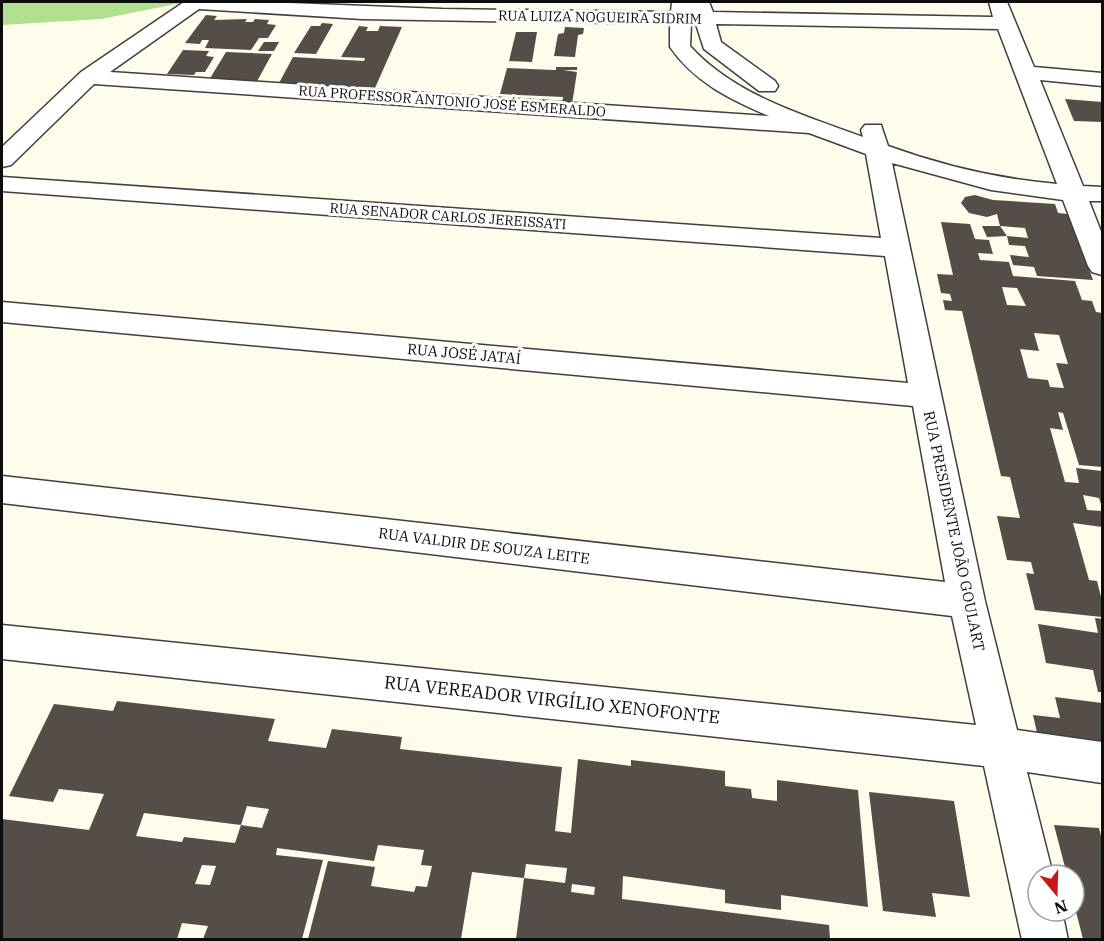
<svg xmlns="http://www.w3.org/2000/svg" width="1104" height="941" viewBox="0 0 1104 941" font-family="'IBM Plex Serif',serif">
  <style>
    .forest { fill: #b0df8f }
    .building { fill: #554d47; fill-rule: evenodd }
    .lines { fill: none; stroke-linecap: round; stroke-linejoin: round }
    .minor-casing { stroke: #3f3f3f; stroke-width: 3 }
    .minor { fill: #fff; fill-rule: evenodd }
    .labels { text-anchor: middle; stroke-width: 6; stroke-linejoin: round; paint-order: stroke }
    .far-street-label { font-size: 14px; fill: #0c0c0c; stroke: #fff }
    .street-label { font-size: 15px; fill: #0c0c0c; stroke: #fff }
    .near-street-label { font-size: 18px; fill: #0c0c0c; stroke: #fff }
  </style>
  <rect width="100%" height="100%" fill="#fffceb"/>
  <path class="forest" d="M 2,2 L 186,2 L 101,19 L 2,25 Z"/>
  <path class="building" d="M 206,15 L 217,16 L 214,20 L 247,19 L 245,22 L 253,22 L 255,19 L 269,20 L 267,24 L 276,25 L 268,38 L 259,38 L 251,50 L 205,48 L 209,40 L 202,40 L 200,44 L 185,43 Z
    M 322,23 L 333,24 L 316,54 L 294,53 L 311,26 L 320,26 Z
    M 359,26 L 368,27 L 366,31 L 378,31 L 380,26 L 402,27 L 375,88 L 279,83 L 293,57 L 364,61 L 365,58 L 341,57 Z
    M 565,27 L 584,28 L 583,34 L 578,35 L 575,57 L 554,56 L 558,34 L 564,33 Z
    M 516,32 L 537,32 L 532,62 L 509,61 Z
    M 264,42 L 279,42 L 274,51 L 258,51 Z
    M 183,50 L 209,51 L 206,56 L 214,57 L 205,72 L 196,72 L 194,75 L 167,74 Z
    M 226,52 L 272,54 L 256,83 L 209,80 Z
    M 556,67 L 577,67 L 577,70 L 563,70 L 577,72 L 572,104 L 562,104 L 563,97 L 500,94 L 507,68 L 553,70 L 556,70 Z
    M 1065,99 L 1102,102 L 1102,122 L 1074,121 Z
    M 975,195 L 993,200 L 1055,204 L 1058,213 L 1068,214 L 1078,241 L 1084,242 L 1092,262 L 1086,261 L 1093,280 L 1037,276 L 1034,267 L 1013,265 L 1010,255 L 1029,257 L 1025,246 L 1009,245 L 1007,236 L 1028,238 L 1025,228 L 1000,226 L 997,214 L 987,217 L 969,213 L 961,203 L 965,197 Z
    M 941,222 L 970,224 L 975,239 L 989,240 L 993,254 L 978,253 L 980,260 L 1009,262 L 1013,276 L 1075,281 L 1082,300 L 1092,301 L 1096,312 L 1102,313 L 1102,467 L 1079,465 L 1063,413 L 1058,412 L 1063,430 L 1050,428 L 1065,482 L 1079,483 L 1076,468 L 1102,471 L 1102,507 L 1099,498 L 1083,495 L 1087,510 L 1102,511 L 1102,527 L 1073,523 L 1089,580 L 1097,581 L 1102,601 L 1102,617 L 1035,610 L 1026,573 L 1034,574 L 1031,562 L 1007,560 L 997,516 L 1020,518 L 1010,477 L 1001,476 L 962,311 L 945,310 L 943,300 L 952,301 L 950,294 L 941,293 L 937,274 L 953,275 ZM 1002,287 L 1017,288 L 1026,306 L 1007,305 ZM 1034,333 L 1059,335 L 1068,364 L 1056,363 L 1064,388 L 1050,387 L 1048,380 L 1028,378 L 1020,349 L 1039,351 Z
    M 982,226 L 1000,226 L 1007,236 L 987,237 Z
    M 1095,618 L 1102,619 L 1102,692 L 1098,692 L 1093,670 L 1046,663 L 1038,624 L 1098,633 Z
    M 1055,697 L 1102,703 L 1102,754 L 1040,746 L 1033,715 L 1060,718 Z
    M 117,701 L 275,719 L 268,741 L 326,748 L 332,729 L 402,737 L 400,749 L 562,767 L 555,831 L 571,833 L 578,759 L 631,766 L 631,760 L 725,771 L 725,786 L 751,789 L 752,798 L 777,801 L 777,780 L 858,790 L 868,907 L 781,895 L 781,910 L 725,903 L 725,890 L 623,876 L 622,899 L 829,925 L 830,939 L 516,939 L 524,878 L 565,883 L 567,868 L 526,864 L 524,878 L 472,872 L 461,939 L 308,939 L 328,861 L 375,867 L 371,886 L 414,892 L 416,886 L 427,887 L 432,866 L 421,865 L 424,850 L 378,845 L 374,861 L 277,848 L 276,855 L 323,860 L 302,939 L 203,939 L 208,926 L 182,923 L 177,939 L 2,939 L 2,819 L 89,830 L 104,794 L 59,789 L 53,802 L 9,796 L 54,704 L 113,711 ZM 247,806 L 269,809 L 262,828 L 241,825 L 235,843 L 184,837 L 182,842 L 136,836 L 144,813 L 241,825 ZM 202,865 L 216,866 L 210,885 L 195,884 ZM 572,884 L 595,887 L 594,895 L 571,892 Z
    M 869,792 L 954,801 L 970,897 L 932,893 L 936,917 L 883,911 Z
    M 1054,825 L 1099,828 L 1102,840 L 1102,939 L 1083,939 L 1074,904 L 1074,875 L 1067,875 Z"/>
  <g class="lines">
    <g class="minor-casing">
      <path id="minor" d="M 184,2 L 264,2 L 442,9 L 671,12 L 672,2 L 709,2 L 713,12 L 993,17 L 989,2 L 1007,2 L 1034,67 L 1102,73 L 1102,86 L 1040,80 L 1083,186 L 1102,187 L 1102,201 L 1089,201 L 1102,234 L 1102,275 L 1092,272 L 1088,266 L 1063,200 L 991,190 L 892,163 L 985,601 L 1017,730 L 1102,742 L 1102,783 L 1027,772 L 1053,875 L 1038,875 L 1038,911 L 1062,911 L 1068,940 L 1022,940 L 984,766 L 2,659 L 2,625 L 976,725 L 952,616 L 2,503 L 2,476 L 945,582 L 913,406 L 2,322 L 2,302 L 908,383 L 885,256 L 2,191 L 2,177 L 881,238 L 866,154 L 809,133 L 94,84 L 11,165 L 2,167 L 2,147 L 81,72 ZM 199,9 L 362,19 L 670,24 L 670,47 C 694,82 731,100 769,116 L 110,72 ZM 691,24 L 696,24 L 704,49 L 759,91 L 775,91 L 778,86 L 775,81 L 721,42 L 716,24 L 998,29 L 1057,184 C 999,179 943,166 888,146 L 881,125 L 865,125 L 861,130 L 863,137 C 803,115 734,95 690,46 Z"/>
    </g>
    <use href="#minor" class="minor"/>
  </g>
  <g class="labels">
    <g class="far-street-label">
      <text transform="translate(600 17) rotate(1)" y="5">RUA LUIZA NOGUEIRA SIDRIM</text>
      <text transform="translate(452 101) rotate(4)" y="5">RUA PROFESSOR ANTONIO JOSÉ ESMERALDO</text>
      <text transform="translate(448 216) rotate(4)" y="5">RUA SENADOR CARLOS JEREISSATI</text>
    </g>
    <g class="street-label">
      <text transform="translate(464 354) rotate(5)" y="5">RUA JOSÉ JATAÍ</text>
      <text transform="translate(954 531) rotate(78)" y="5">RUA PRESIDENTE JOÃO GOULART</text>
      <text transform="translate(484 546) rotate(7)" y="5">RUA VALDIR DE SOUZA LEITE</text>
    </g>
    <g class="near-street-label">
      <text transform="translate(552 700) rotate(6)" y="6">RUA VEREADOR VIRGÍLIO XENOFONTE</text>
    </g>
  </g>
  <rect width="1104" height="941" fill="none" stroke="#0c0c0c" stroke-width="6"/>
  <g transform="translate(1056 893) rotate(161)"><circle r="28" fill="#ffffff" stroke="#9e9e9e" stroke-width="1.5"/>
  <path d="M0-4.5L10 22L0 15L-10 22Z" fill="#c7191c"/>
  <text y="-9" font-size="16" font-weight="bold" text-anchor="middle" fill="#0c0c0c">N</text>
  </g>
</svg>
